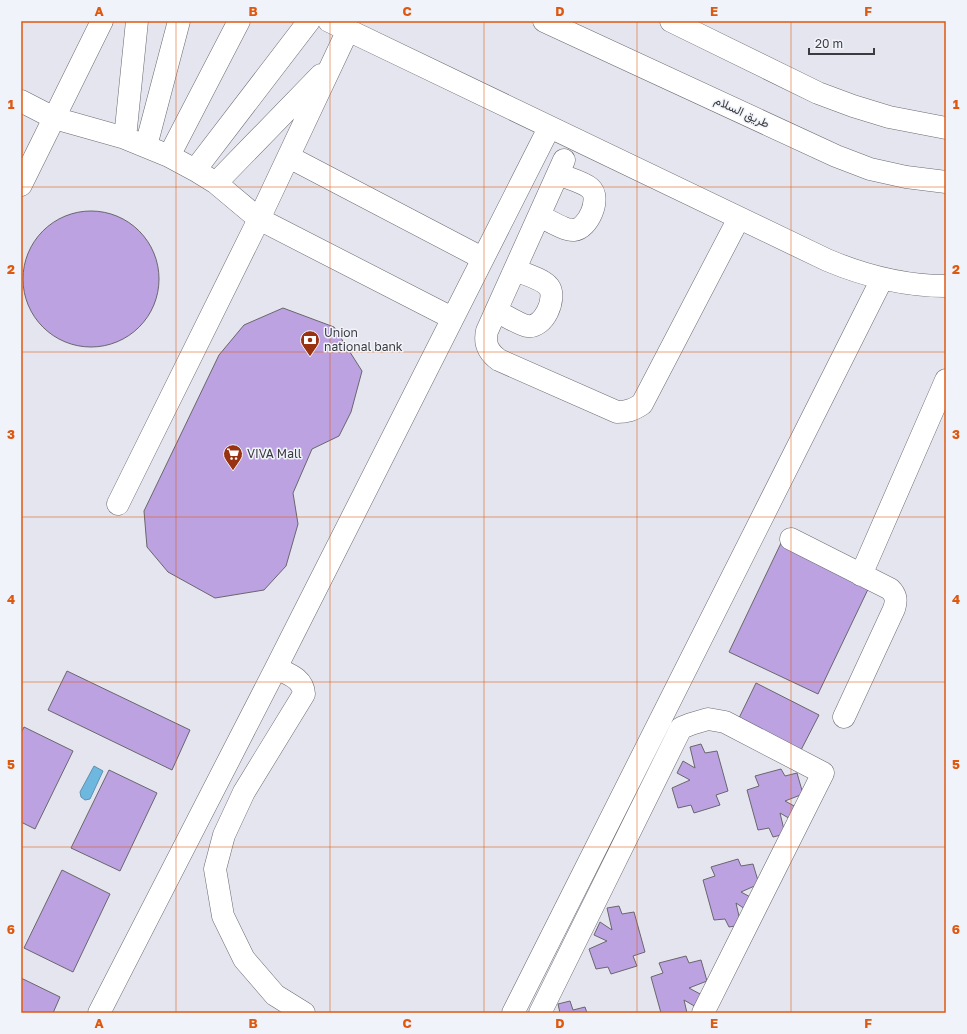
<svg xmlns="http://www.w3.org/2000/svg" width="967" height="1034" viewBox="0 0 967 1034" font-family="'Golos Text',Vazirmatn,sans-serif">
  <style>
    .water { fill: #6eb7df; stroke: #5f92af }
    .building { fill: #bda2e2; stroke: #69666d }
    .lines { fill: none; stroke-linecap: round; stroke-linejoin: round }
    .minor-casing { stroke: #6a6b72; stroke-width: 23 }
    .major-casing { stroke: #6a6b72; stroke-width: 23 }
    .minor { stroke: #fff; stroke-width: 22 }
    .major { stroke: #fff; stroke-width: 22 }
    .grid { fill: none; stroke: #df580f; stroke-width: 1; stroke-opacity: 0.55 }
    .labels { text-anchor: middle; stroke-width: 3; stroke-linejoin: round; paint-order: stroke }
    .street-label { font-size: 12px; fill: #3b3c3f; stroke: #f1f3fb }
    .poi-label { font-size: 12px; fill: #3b3c3f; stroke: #f1f3fb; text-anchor: start }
    .neatline { fill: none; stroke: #df580f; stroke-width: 1.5 }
    .grid-label { font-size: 13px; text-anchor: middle; font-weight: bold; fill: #df580f }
  </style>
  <rect width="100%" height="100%" fill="#e4e5ee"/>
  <path class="water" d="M 94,766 L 103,771 L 90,799 L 85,800 L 81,797 L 80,792 Z"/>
  <path class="building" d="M23 279a68 68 0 1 1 136 0a68 68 0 1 1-136 0Z
    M 283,308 L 334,327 L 362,371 L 351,412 L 339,436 L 312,449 L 293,493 L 298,524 L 286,566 L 264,590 L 215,598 L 168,572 L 147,547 L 144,511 L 219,355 L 244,325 Z
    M 782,541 L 871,583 L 818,694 L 729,652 Z
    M 67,671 L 190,730 L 172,770 L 48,710 Z
    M 756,683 L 819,715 L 801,750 L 739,718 Z
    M 24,727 L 73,751 L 35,829 L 21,822 L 21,733 Z
    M 701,744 L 705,753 L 717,751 L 728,791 L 716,795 L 720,805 L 694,813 L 691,805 L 678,808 L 672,788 L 690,780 L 677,773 L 683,761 L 695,768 L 690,747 Z
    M 781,769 L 785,776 L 797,773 L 803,794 L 785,801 L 798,808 L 792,820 L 780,813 L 785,834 L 773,837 L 769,828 L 758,830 L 747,790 L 759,786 L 755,776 Z
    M 109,770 L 157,793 L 120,871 L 71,848 Z
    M 738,859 L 741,866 L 753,864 L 759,884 L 741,892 L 754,899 L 748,911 L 736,903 L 741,925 L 729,927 L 725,919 L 714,920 L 703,880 L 715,876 L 711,867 Z
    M 62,870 L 110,894 L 73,972 L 24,948 Z
    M 619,906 L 622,914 L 634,912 L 645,952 L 633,956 L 637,966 L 611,974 L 608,967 L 596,969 L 589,949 L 607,941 L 594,935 L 600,922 L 612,930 L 607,908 Z
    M 686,956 L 689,963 L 701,960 L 707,981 L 689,988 L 702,995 L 696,1007 L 684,1000 L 687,1013 L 661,1013 L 651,977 L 663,973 L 659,963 Z
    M 21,978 L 60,997 L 53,1013 L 21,1013 Z
    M 570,1001 L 573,1010 L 585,1007 L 587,1013 L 560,1013 L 558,1004 Z"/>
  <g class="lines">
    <g class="minor-casing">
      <path id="minor" d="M 329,21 L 827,260 C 865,276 905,286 946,286
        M 21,101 L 54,118 L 125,138 L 169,156 L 195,170 L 216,183 L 259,219 L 452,318
        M 125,138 L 137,21
        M 146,146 L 179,21
        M 169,156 L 239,21
        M 289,157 L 482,258
        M 564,160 L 487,331 C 484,344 488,352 499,360 L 617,412 C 627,412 633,410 642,404 L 739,218
        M 195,170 L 309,21
        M 216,183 L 321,75
        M 21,185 L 102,21
        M 540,216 C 548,220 566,231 574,230 C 588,229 602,198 590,188 C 583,182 567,178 558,174
        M 496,311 C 505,315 518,324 527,326 C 544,329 557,298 549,287 C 543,279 524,274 515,270
        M 118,504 L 259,219 L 348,30
        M 791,539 L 890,589 C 896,595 897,600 894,609 L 844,717
        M 861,575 L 946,380
        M 276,668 C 288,674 303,678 304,694 L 244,792 L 224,835 L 215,869 L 223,916 L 244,959 L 275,995 L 304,1013
        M 99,1013 L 276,668 L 549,128
        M 513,1013 L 882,279
        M 540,1013 L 681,728 L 691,724 L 708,719 L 725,722 L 823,773 L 703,1013"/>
    </g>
    <g class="major-casing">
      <path id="major" d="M 544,21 L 836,156 L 870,169 L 906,177 L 946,182
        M 671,21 L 818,93 L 853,106 L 889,117 L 946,128"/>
    </g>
    <use href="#minor" class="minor"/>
    <use href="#major" class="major"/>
  </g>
  <path class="grid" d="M 176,21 L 176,1013M 330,21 L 330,1013M 484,21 L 484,1013M 637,21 L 637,1013M 791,21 L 791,1013M 21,187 L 946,187M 21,352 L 946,352M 21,517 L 946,517M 21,682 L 946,682M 21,847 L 946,847"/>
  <defs>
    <g id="bank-pin" transform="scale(1)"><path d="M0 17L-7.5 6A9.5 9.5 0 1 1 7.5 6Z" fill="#993210" stroke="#f1f3fb"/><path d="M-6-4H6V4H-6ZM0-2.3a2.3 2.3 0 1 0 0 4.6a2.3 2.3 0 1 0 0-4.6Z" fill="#fff"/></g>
    <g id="supermarket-pin" transform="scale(1)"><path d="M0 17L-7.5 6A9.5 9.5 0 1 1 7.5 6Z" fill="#993210" stroke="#f1f3fb"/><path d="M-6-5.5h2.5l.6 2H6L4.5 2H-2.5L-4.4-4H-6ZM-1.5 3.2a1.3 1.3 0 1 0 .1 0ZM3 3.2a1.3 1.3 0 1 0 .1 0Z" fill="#fff"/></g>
  </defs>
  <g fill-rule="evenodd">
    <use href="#bank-pin" x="310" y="340"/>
    <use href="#supermarket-pin" x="233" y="454"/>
  </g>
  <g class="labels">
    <g class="street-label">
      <text transform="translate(742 112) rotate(25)" y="4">طريق السلام</text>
    </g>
    <g class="poi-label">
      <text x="324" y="337">Union<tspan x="324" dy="14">national bank</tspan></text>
      <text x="247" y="458">VIVA Mall</text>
    </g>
  </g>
  <rect width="967" height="1034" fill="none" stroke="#f1f3fb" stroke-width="44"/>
  <path d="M809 48v6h65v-6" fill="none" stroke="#3b3c3f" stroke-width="2"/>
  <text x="815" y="48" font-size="12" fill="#3b3c3f" stroke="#f1f3fb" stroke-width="3" paint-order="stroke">20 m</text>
  <rect x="22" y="22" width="923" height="990" class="neatline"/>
  <g class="grid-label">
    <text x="99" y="16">A</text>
    <text x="253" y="16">B</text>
    <text x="407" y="16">C</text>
    <text x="560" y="16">D</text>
    <text x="714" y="16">E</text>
    <text x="868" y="16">F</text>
    <text x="11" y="109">1</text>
    <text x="956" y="109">1</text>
    <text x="11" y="274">2</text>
    <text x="956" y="274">2</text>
    <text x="11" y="439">3</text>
    <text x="956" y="439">3</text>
    <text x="11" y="604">4</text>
    <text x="956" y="604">4</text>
    <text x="11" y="769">5</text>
    <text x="956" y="769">5</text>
    <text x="11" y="934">6</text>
    <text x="956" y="934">6</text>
    <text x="99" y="1028">A</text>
    <text x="253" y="1028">B</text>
    <text x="407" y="1028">C</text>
    <text x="560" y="1028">D</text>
    <text x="714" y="1028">E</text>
    <text x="868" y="1028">F</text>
  </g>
</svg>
